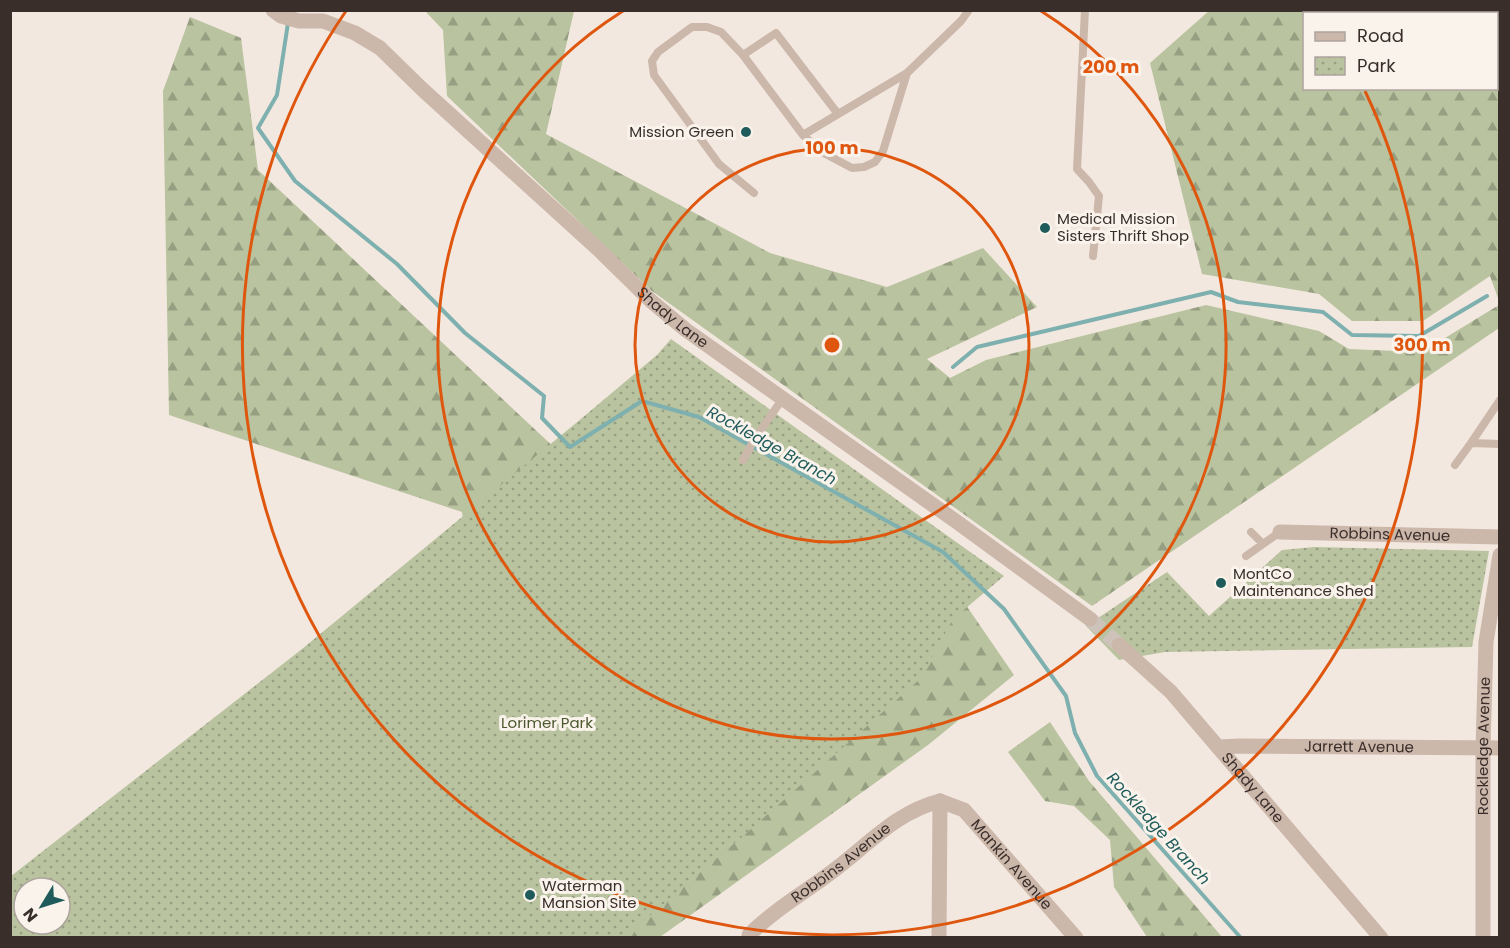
<svg xmlns="http://www.w3.org/2000/svg" width="1510" height="948" viewBox="0 0 1510 948" font-family="Poppins,sans-serif">
  <style>
    .forest { fill: url(#forest-firs) }
    .park { fill: url(#park-dots); fill-rule: evenodd }
    .lines { fill: none; stroke-linecap: round; stroke-linejoin: round }
    .stream { stroke: #7eb0af; stroke-width: 4 }
    .minor-tunnel { stroke: #cec3bb; stroke-width: 15; stroke-dasharray: 15 8; stroke-linecap: butt }
    .service { stroke: #ccb7ab; stroke-width: 8 }
    .minor { stroke: #ccb7ab; stroke-width: 15 }
    .ring { fill: none; stroke: #df570e; stroke-width: 3 }
    .poi-dot { fill: #1f5b5b; stroke: #faf3ec; stroke-width: 2 }
    .labels { text-anchor: middle; stroke-width: 6; stroke-linejoin: round; paint-order: stroke }
    .poi-label { font-size: 15px; fill: #392e2a; stroke: #faf3ec; text-anchor: start }
    .street-label { font-size: 15px; fill: #392e2a; stroke: #faf3ec }
    .park-label { font-size: 15px; fill: #4c582e; stroke: #faf3ec }
    .water-label { font-size: 16px; font-style: italic; fill: #1f5b5b; stroke: #faf3ec }
    .centre { fill: #df570e; stroke: #faf3ec; stroke-width: 3 }
    .ring-label { font-size: 18px; text-anchor: middle; font-weight: bold; fill: #df570e; stroke: #faf3ec; stroke-width: 6; stroke-linejoin: round; paint-order: stroke }
  </style>
  <defs>
    <pattern id="forest-firs" width="22" height="20" patternUnits="userSpaceOnUse" patternTransform="scale(1.5)"><rect width="22" height="20" fill="#b9c39f"/><path d="M5 1l3.5 6h-7zM16 11l3.5 6h-7z" fill="#979f82"/></pattern>
    <pattern id="park-dots" width="8" height="8" patternUnits="userSpaceOnUse" patternTransform="scale(1.5)"><rect width="8" height="8" fill="#b9c39f"/><path d="M2 2h.1M6 6h.1" fill="none" stroke="#979f82" stroke-width="1.8" stroke-linecap="round"/></pattern>
  </defs>
  <rect width="100%" height="100%" fill="#f3e8df"/>
  <path class="forest" d="M 1210,10 L 1420,10 L 1423,13 L 1304,14 L 1304,88 L 1496,88 L 1496,14 L 1485,13 L 1489,11 L 1499,11 L 1499,301 L 1490,276 L 1423,321 L 1352,321 L 1319,294 L 1202,274 L 1150,63 Z
    M 425,11 L 574,11 L 546,134 L 770,253 L 887,287 L 983,248 L 1037,307 L 927,359 L 950,378 L 986,360 L 1206,305 L 1319,331 L 1349,349 L 1422,352 L 1499,305 L 1499,328 L 1092,606 L 652,291 L 447,96 L 443,30 Z
    M 190,17 L 241,38 L 258,170 L 573,465 L 946,576 L 1014,675 L 928,745 L 660,937 L 512,937 L 484,673 L 462,512 L 169,415 L 163,91 Z
    M 1050,722 L 1089,781 L 1222,937 L 1147,937 L 1114,887 L 1110,840 L 1074,806 L 1045,801 L 1008,752 Z"/>
  <path class="park" d="M 671,339 L 1004,576 L 953,619 L 920,679 L 750,830 L 647,918 L 621,937 L 11,938 L 11,876 L 302,649 L 576,423 L 657,355 ZM 24,888 L 60,888 L 60,924 L 24,924 Z
    M 1314,547 L 1489,551 L 1472,647 L 1165,652 L 1119,660 L 1086,626 L 1167,572 L 1209,616 L 1282,550 Z"/>
  <g class="lines">
    <path class="stream" d="M 288,23 L 277,95 L 258,128 L 295,181 L 397,264 L 465,333 L 544,396 L 542,418 L 570,447 L 642,401 L 699,417 L 943,552 L 1004,609 L 1066,696 L 1075,733 L 1097,776 L 1241,938
      M 953,367 L 977,347 L 1211,292 L 1238,302 L 1323,312 L 1352,335 L 1419,336 L 1487,296"/>
    <path class="minor-tunnel" d="M 1090,619 L 1119,645"/>
    <path class="service" d="M 1085,10 L 1077,169 L 1089,182 L 1099,196 L 1093,256
      M 743,55 L 721,32 L 707,27 L 692,27 L 658,52 L 652,61 L 654,75 L 719,164 L 754,193
      M 907,73 L 883,151 L 875,162 L 864,167 L 852,168 L 820,151 L 803,135 L 907,73 L 961,21 L 969,10
      M 803,135 L 743,55 L 776,33 L 838,114
      M 1471,443 L 1500,400
      M 743,460 L 754,440 L 783,398
      M 1455,465 L 1471,443 L 1500,444
      M 1251,532 L 1263,544
      M 1246,556 L 1280,532"/>
    <g class="minor">
      <path id="s1" d="M 273,10 L 281,16 L 299,21 L 323,21 L 355,33 L 380,48 L 422,89 L 598,249 L 651,301 L 686,330 L 957,522 L 1090,619"/>
      <path id="s2" d="M 1280,532 L 1500,537"/>
      <path id="s3" d="M 1119,645 L 1171,692 L 1381,938"/>
      <path id="s4" d="M 1218,747 L 1240,746 L 1500,748"/>
      <path id="s5" d="M 940,801 L 964,810 L 1076,938"/>
      <path id="s6" d="M 749,938 L 749,935 C 775,909 804,893 833,871 C 868,845 896,812 940,801"/>
      <path d="M 939,938 L 940,801"/>
      <path id="s7" d="M 1483,938 L 1483,748 L 1486,642 L 1500,555"/>
    </g>
  </g>
  <g class="ring">
    <circle cx="832" cy="345" r="197"/>
    <path d="M1041 11A394 394 0 1 1 623 11"/>
    <path d="M1365 91A590 590 0 1 1 346 11"/>
  </g>
  <g class="poi-dot">
    <circle cx="746" cy="132" r="6"/>
    <circle cx="1045" cy="228" r="6"/>
    <circle cx="1221" cy="583" r="6"/>
    <circle cx="530" cy="895" r="6"/>
  </g>
  <g class="labels">
    <g class="poi-label">
      <text x="734" y="137" text-anchor="end">Mission Green</text>
      <text x="1057" y="224">Medical Mission<tspan x="1057" dy="17">Sisters Thrift Shop</tspan></text>
      <text x="1233" y="579">MontCo<tspan x="1233" dy="17">Maintenance Shed</tspan></text>
      <text x="542" y="891">Waterman<tspan x="542" dy="17">Mansion Site</tspan></text>
    </g>
    <g class="street-label">
      <text dy="5" stroke="none"><textPath href="#s1" startOffset="514">Shady Lane</textPath></text>
      <text dy="5" stroke="none"><textPath href="#s2" startOffset="110">Robbins Avenue</textPath></text>
      <text dy="5" stroke="none"><textPath href="#s7" startOffset="192">Rockledge Avenue</textPath></text>
      <text dy="5" stroke="none"><textPath href="#s4" startOffset="141">Jarrett Avenue</textPath></text>
      <text dy="5" stroke="none"><textPath href="#s3" startOffset="196">Shady Lane</textPath></text>
      <text dy="5" stroke="none"><textPath href="#s6" startOffset="120">Robbins Avenue</textPath></text>
      <text dy="5" stroke="none"><textPath href="#s5" startOffset="98">Mankin Avenue</textPath></text>
    </g>
    <g class="park-label">
      <text x="547" y="728">Lorimer Park</text>
    </g>
    <g class="water-label">
      <text transform="translate(772 445) rotate(29)" y="6">Rockledge Branch</text>
      <text transform="translate(1159 828) rotate(48)" y="6">Rockledge Branch</text>
    </g>
  </g>
  <circle cx="832" cy="345" r="9" class="centre"/>
  <g class="ring-label">
    <text x="1111" y="73">200 m</text>
    <text x="832" y="154">100 m</text>
    <text x="1422" y="351">300 m</text>
  </g>
  <rect width="1510" height="948" fill="none" stroke="#392e2a" stroke-width="24"/>
  <rect x="1303" y="12" width="195" height="78" fill="#faf3ec" stroke="#ada49e" stroke-width="1.5"/>
  <rect x="1315" y="32" width="30" height="9" fill="#ccb7ab" stroke="#ada49e" stroke-width="1.5"/>
  <text x="1357" y="42" font-size="18" fill="#392e2a">Road</text>
  <rect x="1315" y="57" width="30" height="18" fill="url(#park-dots)" stroke="#ada49e" stroke-width="1.5"/>
  <text x="1357" y="72" font-size="18" fill="#392e2a">Park</text>
  <g transform="translate(42 906) rotate(232)"><circle r="28" fill="#faf3ec" stroke="#ada49e" stroke-width="1.5"/>
  <path d="M0-4.5L10 22L0 15L-10 22Z" fill="#1f5b5b"/>
  <text y="-9" font-size="16" font-weight="bold" text-anchor="middle" fill="#392e2a">N</text>
  </g>
</svg>
